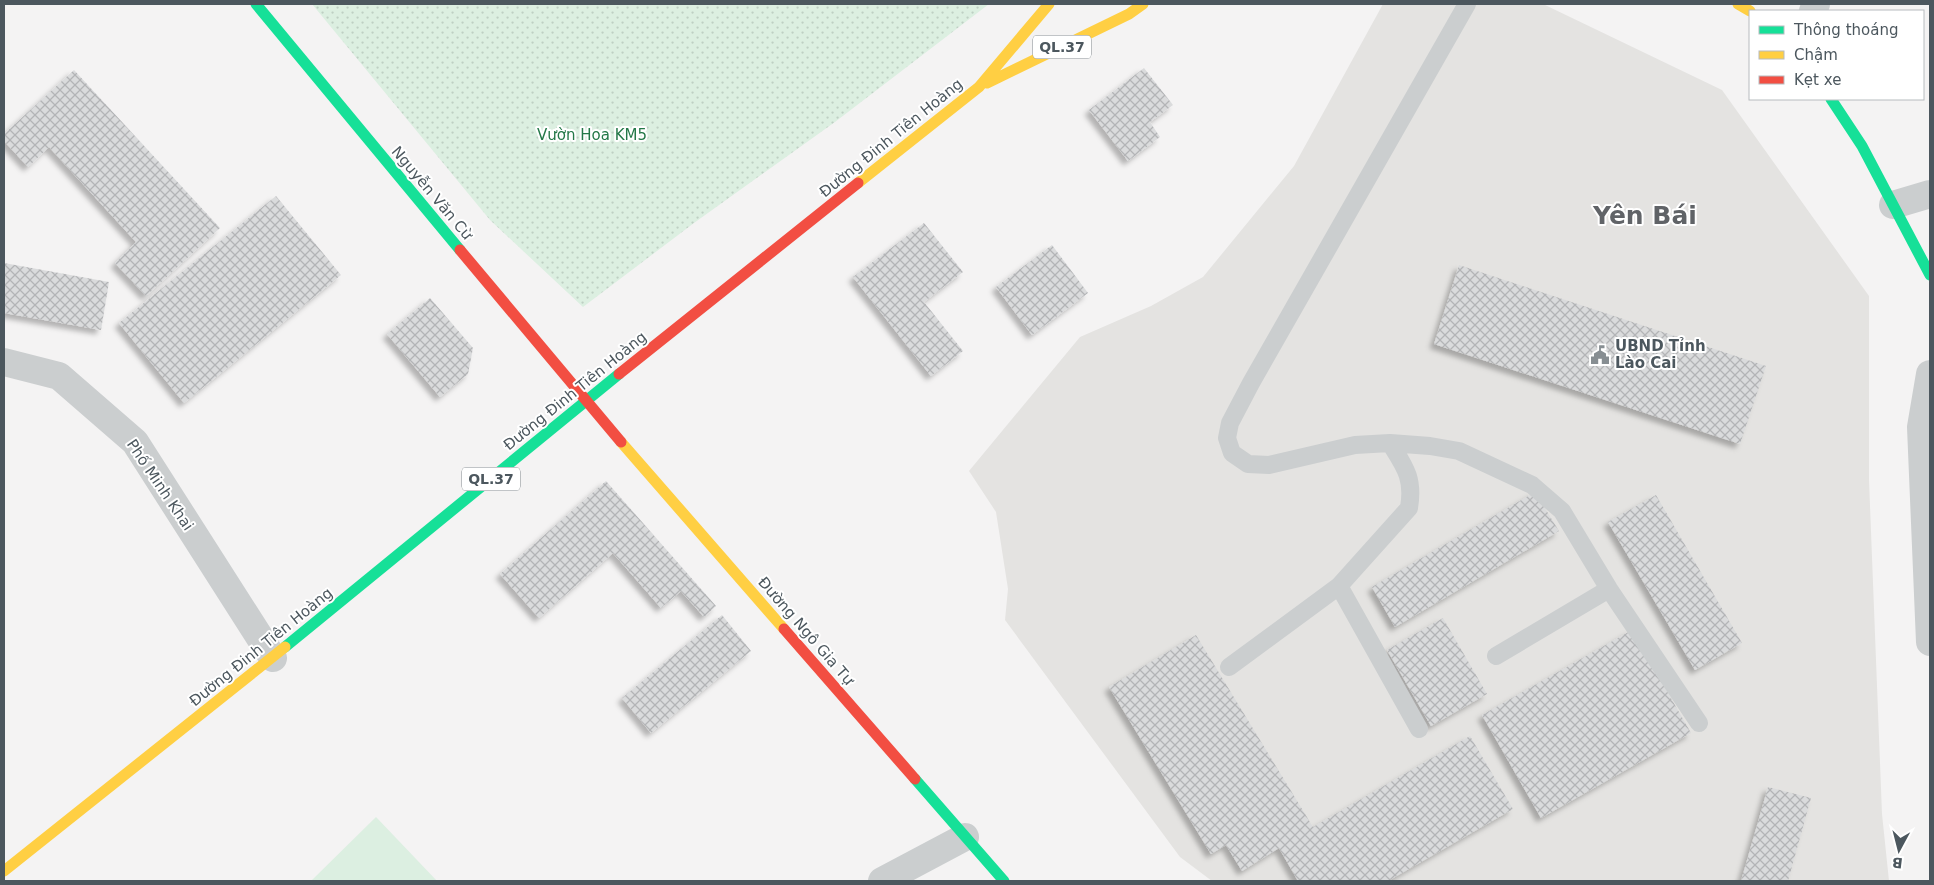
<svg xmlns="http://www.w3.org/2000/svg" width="1934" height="885" viewBox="0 0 1934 885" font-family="'DejaVu Sans',sans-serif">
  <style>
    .commercial { fill: #e4e3e1 }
    .green { fill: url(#green-dots) }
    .pitch { fill: #dcefe1 }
    .building { fill: url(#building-cross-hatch); filter: url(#shadow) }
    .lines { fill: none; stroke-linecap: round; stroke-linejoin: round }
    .lane { stroke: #cbcecf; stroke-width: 18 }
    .street { stroke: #cbcecf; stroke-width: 28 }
    .fast { stroke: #16e098; stroke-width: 11 }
    .slow { stroke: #ffcf43; stroke-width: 11 }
    .jam { stroke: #f24e42; stroke-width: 11 }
    .labels { text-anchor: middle; stroke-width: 4; stroke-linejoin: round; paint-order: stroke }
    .shield { fill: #fff; stroke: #82898e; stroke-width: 1 }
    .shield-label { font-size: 14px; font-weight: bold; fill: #4c575e }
    .park-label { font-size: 15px; fill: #247848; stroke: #fff }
    .street-label { font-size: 15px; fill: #4c575e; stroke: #fff }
    .poi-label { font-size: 15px; font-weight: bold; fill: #4c575e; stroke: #fff; text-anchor: start }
    .town-label { font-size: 25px; font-weight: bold; fill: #606367; stroke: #fff }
  </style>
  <defs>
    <pattern id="green-dots" width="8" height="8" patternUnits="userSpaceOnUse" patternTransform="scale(1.25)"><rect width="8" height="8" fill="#dcefe1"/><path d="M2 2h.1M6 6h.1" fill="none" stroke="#becfc3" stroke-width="1.8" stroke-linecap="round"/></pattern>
    <pattern id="building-cross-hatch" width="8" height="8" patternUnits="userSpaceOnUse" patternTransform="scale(1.25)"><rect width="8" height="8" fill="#dadbdc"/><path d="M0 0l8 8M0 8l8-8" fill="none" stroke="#b3b4b6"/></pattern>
    <filter id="shadow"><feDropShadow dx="-4.5" dy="4.5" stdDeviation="2.5" flood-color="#0004"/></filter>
  </defs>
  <rect width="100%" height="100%" fill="#f4f3f3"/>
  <path class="commercial" d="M 1383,4 L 1543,4 L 1722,90 L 1869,296 L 1869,480 L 1882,814 L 1889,881 L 1212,881 L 1180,857 L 1005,620 L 1008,589 L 996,512 L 969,471 L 1080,337 L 1151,306 L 1203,277 L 1294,166 Z"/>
  <path class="green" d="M 312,4 L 989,4 L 835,122 L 694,223 L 583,307 L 490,220 Z"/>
  <path class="pitch" d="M 376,817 L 437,881 L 311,881 Z"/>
  <path class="building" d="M 1144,68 L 1173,105 L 1150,122 L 1160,137 L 1128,161 L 1089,110 Z
    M 74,70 L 220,228 L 146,296 L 115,263 L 136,242 L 49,147 L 28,167 L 4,141 L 4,134 Z
    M 276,196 L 341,275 L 184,403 L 119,323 Z
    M 924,223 L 963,272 L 924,302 L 963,351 L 931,376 L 853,277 Z
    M 1052,245 L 1088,293 L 1032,335 L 996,287 Z
    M 4,263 L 109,282 L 101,330 L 4,313 Z
    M 1459,265 L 1766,366 L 1740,444 L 1434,344 Z
    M 430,298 L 473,348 L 468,374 L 440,397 L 387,334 Z
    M 606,481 L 716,606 L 704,617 L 681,591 L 661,608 L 613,553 L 539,618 L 500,574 Z
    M 1535,492 L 1559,531 L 1395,627 L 1372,587 Z
    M 1656,495 L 1742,643 L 1695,670 L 1608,522 Z
    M 722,615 L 751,651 L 651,733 L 622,698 Z
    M 1443,618 L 1487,694 L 1431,726 L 1387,650 Z
    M 1632,630 L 1691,733 L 1541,818 L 1482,715 Z
    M 1196,635 L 1313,827 L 1470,736 L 1513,809 L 1388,881 L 1298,881 L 1279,848 L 1242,871 L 1226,845 L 1211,854 L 1109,687 Z
    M 1768,787 L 1811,798 L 1788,881 L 1741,881 Z"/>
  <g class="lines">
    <path class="lane" d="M 1390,443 L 1430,446 L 1459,451 L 1532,485 L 1562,511 L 1609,589 L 1699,723
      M 1339,586 L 1419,729
      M 1496,656 L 1609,589
      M 1229,667 L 1339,586 L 1409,508 C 1414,478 1405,467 1390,443 L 1355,445 L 1269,465 L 1248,464 L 1232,453 L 1227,438 L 1230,423 L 1251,383 L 1467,4"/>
    <path class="street" d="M 1813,11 L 1816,4
      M 1893,205 L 1930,194
      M 4,362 L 59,376 L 135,442 L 273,658
      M 1930,374 L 1921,427 L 1930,642
      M 882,881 L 965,837"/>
    <path class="fast" d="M 256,4 L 460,250
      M 1831,99 L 1862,146 L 1930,275
      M 285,647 L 619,374
      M 915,779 L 1004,881"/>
    <path class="slow" d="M 1738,4 L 1750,11
      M 987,83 L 1129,14 L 1143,4
      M 858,183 L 979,87 L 1049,4
      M 621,442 L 784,629
      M 4,871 L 285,647"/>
    <path class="jam" d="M 460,250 L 621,442
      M 619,374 L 858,183
      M 784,629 L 915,779"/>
  </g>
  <defs>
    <g id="civic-bare" transform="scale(1.5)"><path d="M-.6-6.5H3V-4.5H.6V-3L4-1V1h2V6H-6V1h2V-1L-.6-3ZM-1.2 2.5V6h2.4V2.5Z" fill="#878e92" stroke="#fff" stroke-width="2.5" paint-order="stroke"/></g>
  </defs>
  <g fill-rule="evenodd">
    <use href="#civic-bare" x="1600" y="355"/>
  </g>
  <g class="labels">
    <g class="shield">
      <rect x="1033" y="35.5" width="58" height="23" rx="4"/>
      <rect x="462" y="467.5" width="58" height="23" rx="4"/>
    </g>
    <g class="shield-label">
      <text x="1062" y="52">QL.37</text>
      <text x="491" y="484">QL.37</text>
    </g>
    <g class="park-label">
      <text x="592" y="140">Vườn Hoa KM5</text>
    </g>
    <g class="street-label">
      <text transform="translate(891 138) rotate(-39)" y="5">Đường Đinh Tiên Hoàng</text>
      <text transform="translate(432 193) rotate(50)" y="5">Nguyễn Văn Cừ</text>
      <text transform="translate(575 391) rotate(-39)" y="5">Đường Đinh Tiên Hoàng</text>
      <text transform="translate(160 485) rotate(56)" y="5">Phố Minh Khai</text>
      <text transform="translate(806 631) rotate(49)" y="5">Đường Ngô Gia Tự</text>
      <text transform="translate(261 647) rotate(-39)" y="5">Đường Đinh Tiên Hoàng</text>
    </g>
    <g class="poi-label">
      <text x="1615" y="351">UBND Tỉnh<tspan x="1615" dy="17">Lào Cai</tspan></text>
    </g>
    <g class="town-label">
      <text x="1645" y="224">Yên Bái</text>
    </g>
  </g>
  <rect width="1934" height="885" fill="none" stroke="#4c575e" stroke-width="10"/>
  <rect x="1749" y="10" width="175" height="90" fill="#ffffff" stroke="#b7bcbf"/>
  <rect x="1759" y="26" width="25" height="8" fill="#16e098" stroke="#b7bcbf"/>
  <text x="1794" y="35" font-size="15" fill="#4c575e">Thông thoáng</text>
  <rect x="1759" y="51" width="25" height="8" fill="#ffcf43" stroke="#b7bcbf"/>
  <text x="1794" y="60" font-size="15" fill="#4c575e">Chậm</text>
  <rect x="1759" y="76" width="25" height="8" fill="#f24e42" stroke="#b7bcbf"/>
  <text x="1794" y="85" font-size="15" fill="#4c575e">Kẹt xe</text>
  <g transform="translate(1899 850) rotate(187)" stroke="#ffffff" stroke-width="4" paint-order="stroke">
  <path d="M0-4L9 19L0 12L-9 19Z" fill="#4c575e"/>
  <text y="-8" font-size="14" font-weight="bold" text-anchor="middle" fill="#4c575e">B</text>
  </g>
</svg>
